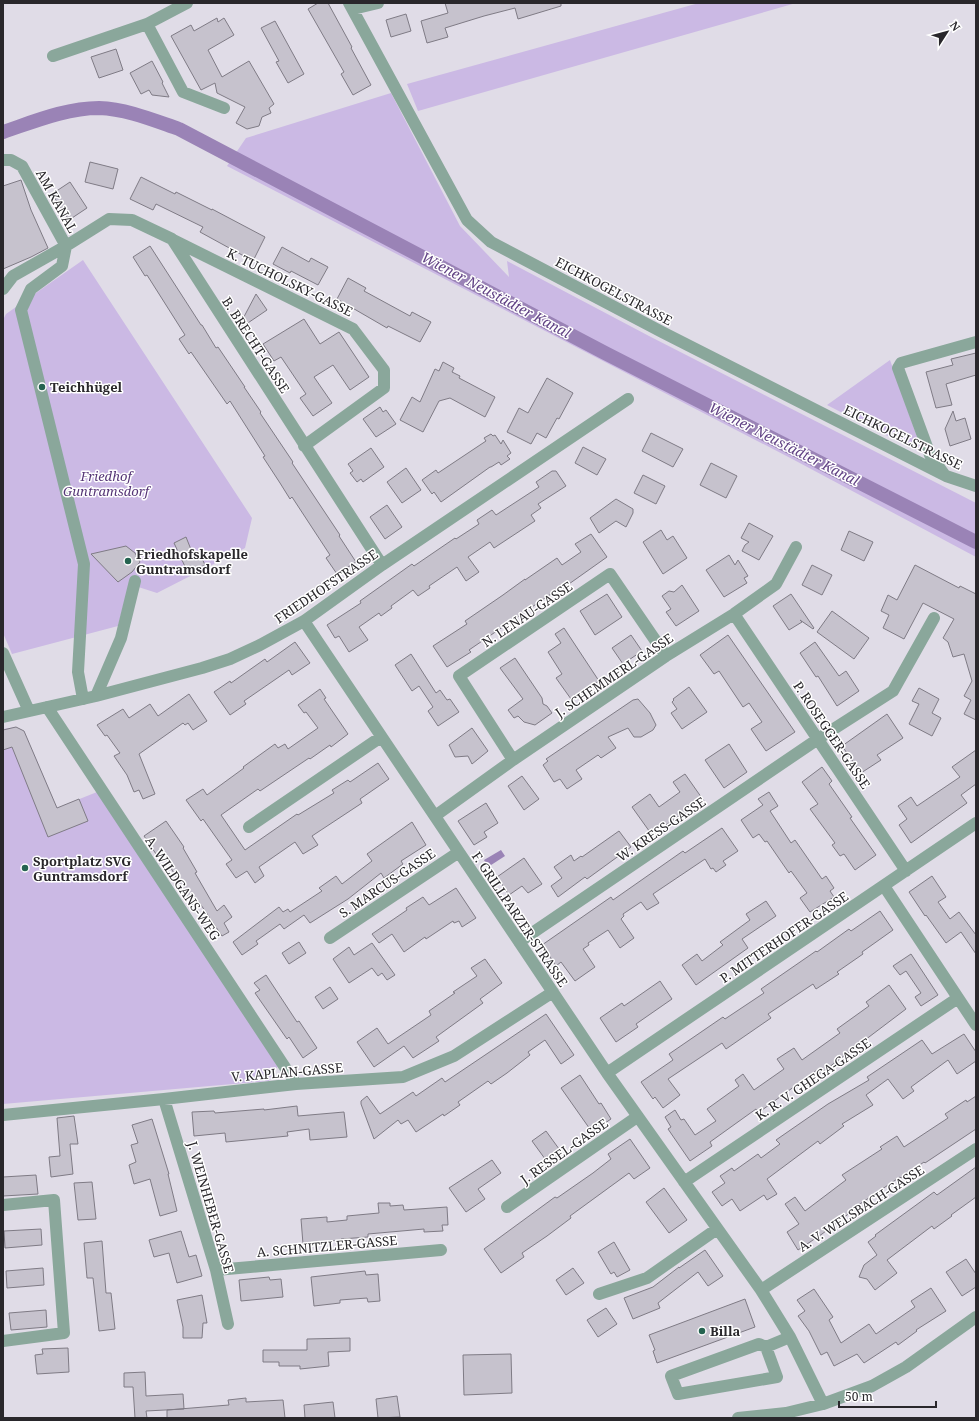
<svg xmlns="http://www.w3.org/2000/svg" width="979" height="1421" viewBox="0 0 979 1421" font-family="'Noto Serif',serif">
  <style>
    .green { fill: #cbb9e4 }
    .water { fill: #9a83b6 }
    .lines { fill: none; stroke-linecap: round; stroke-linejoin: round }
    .canal { stroke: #9a83b6; stroke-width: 14 }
    .building { fill: #c6c2cd; stroke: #7f7b85 }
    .minor { stroke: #8aa79b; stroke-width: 12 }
    .poi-dot { fill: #256350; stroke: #fff; stroke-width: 1.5 }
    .labels { text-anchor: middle; stroke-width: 3; stroke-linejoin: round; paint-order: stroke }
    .street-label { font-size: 13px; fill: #29272b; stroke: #fff }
    .poi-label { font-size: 13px; font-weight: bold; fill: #29272b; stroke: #fff; text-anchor: start }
    .park-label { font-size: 13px; font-style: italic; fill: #553576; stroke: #fff }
    .water-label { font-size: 14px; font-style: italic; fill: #624385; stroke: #fff }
  </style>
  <rect width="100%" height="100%" fill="#e0dce7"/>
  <path class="green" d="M 699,3 L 796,3 L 418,111 L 407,84 Z
    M 391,93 L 460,226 L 509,277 L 507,261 L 649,336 L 976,503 L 976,557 L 796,461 L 227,166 L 246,138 Z
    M 83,260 L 252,518 L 245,548 L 157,593 L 129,584 L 118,626 L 12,654 L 3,633 L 3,320 L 6,314 Z
    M 890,360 L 923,454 L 827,405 Z
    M 16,727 L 24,731 L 57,808 L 97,792 L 278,1066 L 269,1081 L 3,1104 L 3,729 Z"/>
  <path class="water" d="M 501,850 L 505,856 L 488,867 L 484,860 Z"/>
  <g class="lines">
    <path class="canal" d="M 3,132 C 33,122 66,108 99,108 C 127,109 153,120 179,129 L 605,353 L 976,542"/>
  </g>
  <path class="building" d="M 318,3 L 328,3 L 352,47 L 351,48 L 371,85 L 353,95 L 341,74 L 344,72 L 308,9 Z
    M 445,3 L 561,3 L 561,6 L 518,19 L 515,8 L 484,16 L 445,28 L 448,37 L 427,43 L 421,21 L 448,13 Z
    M 406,14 L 411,31 L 391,37 L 386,20 Z
    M 217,18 L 218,22 L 224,18 L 234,35 L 208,50 L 222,77 L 249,61 L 274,104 L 269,108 L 271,113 L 262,117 L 259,126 L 247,129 L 236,123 L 245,107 L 217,93 L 215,83 L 201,90 L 171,36 L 191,25 L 194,31 Z
    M 275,21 L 304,74 L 288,83 L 276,62 L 279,61 L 261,28 Z
    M 116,49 L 123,70 L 99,78 L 91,57 Z
    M 152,61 L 163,82 L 162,83 L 169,97 L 152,95 L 149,90 L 141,94 L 130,73 Z
    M 90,162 L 118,169 L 113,189 L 85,182 Z
    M 141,177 L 175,194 L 176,192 L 212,210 L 212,209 L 265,237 L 253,261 L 200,232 L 203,227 L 156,204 L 153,210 L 130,199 Z
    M 21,180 L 31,210 L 48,248 L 31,257 L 3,269 L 3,186 Z
    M 70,182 L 87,208 L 69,220 L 52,194 Z
    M 150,246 L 201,325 L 202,325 L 216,348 L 218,347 L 245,387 L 244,387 L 261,412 L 260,413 L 293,462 L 292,463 L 340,535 L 339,536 L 356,562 L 337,574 L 326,558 L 330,555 L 292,497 L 290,499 L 280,483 L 263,457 L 265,456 L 230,401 L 227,404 L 191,352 L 189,354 L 179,339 L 185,335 L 147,275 L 145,276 L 133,257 Z
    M 282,247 L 309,262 L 311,258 L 328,267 L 318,285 L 291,271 L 290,273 L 273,264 Z
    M 348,278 L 366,288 L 364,291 L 410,316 L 412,312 L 431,322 L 420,342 L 388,326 L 387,328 L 337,299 Z
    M 256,294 L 267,310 L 239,329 L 238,328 Z
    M 304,319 L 320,344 L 339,332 L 369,377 L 350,390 L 333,365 L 314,377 L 332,403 L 313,416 L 300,398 L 306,394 L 281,357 L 274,361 L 263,344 Z
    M 976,353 L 976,375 L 946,384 L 952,405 L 936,408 L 926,372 L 953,365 L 951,359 Z
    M 443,362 L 454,368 L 452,372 L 460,376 L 459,378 L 495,397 L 485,417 L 450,398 L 439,401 L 423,432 L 400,420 L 412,397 L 420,402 L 435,369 L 439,371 Z
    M 547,378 L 573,393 L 559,419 L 557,418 L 546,438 L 537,433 L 531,444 L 507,432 L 519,408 L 528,413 Z
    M 380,407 L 383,412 L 386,410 L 396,424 L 376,437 L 363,419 Z
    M 953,411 L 956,421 L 965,418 L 971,439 L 950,446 L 945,429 Z
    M 651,433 L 683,449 L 673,467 L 642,451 Z
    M 491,434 L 493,436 L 495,435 L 501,444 L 503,440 L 511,453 L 507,456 L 510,459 L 501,465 L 499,462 L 491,467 L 490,467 L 441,502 L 434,492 L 432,494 L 422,480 L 436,470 L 438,473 L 486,441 L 484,438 Z
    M 583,447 L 606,459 L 597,475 L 575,463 Z
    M 371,448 L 384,467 L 363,482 L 361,479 L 357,482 L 350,473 L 353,471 L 348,464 Z
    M 711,463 L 737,476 L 726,498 L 700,485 Z
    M 406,468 L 421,490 L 402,503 L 387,482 Z
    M 552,471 L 556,471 L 566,486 L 538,504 L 541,508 L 531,515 L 535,521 L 494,548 L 490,542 L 468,557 L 479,572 L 466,581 L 457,567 L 429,586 L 430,588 L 418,596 L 413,590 L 391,606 L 392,608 L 381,616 L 379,613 L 359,627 L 368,640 L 349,652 L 339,636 L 335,638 L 327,625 L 361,603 L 360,601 L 412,564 L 414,566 L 455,538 L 456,539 L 479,524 L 477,520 L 492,510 L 496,515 L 539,487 L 536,482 Z
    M 643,475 L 665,486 L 656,504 L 634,493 Z
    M 616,499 L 633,509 L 633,513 L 626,527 L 616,521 L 599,533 L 590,518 Z
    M 387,505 L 402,527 L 385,539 L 370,517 Z
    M 749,523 L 773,536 L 759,560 L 742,551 L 745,545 L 749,542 L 741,538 Z
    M 661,530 L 667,540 L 673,536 L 687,558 L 663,574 L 643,542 Z
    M 849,531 L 873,542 L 864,561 L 841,550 Z
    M 591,534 L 607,557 L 552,596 L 551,594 L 469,650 L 471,652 L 447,667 L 433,646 L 467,624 L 465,621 L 503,595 L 525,579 L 525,580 L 557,558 L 562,565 L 581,552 L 575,544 Z
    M 186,537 L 194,557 L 200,554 L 205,565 L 188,573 L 174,543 Z
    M 126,546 L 135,553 L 140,562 L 132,572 L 118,582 L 91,554 Z
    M 729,555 L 735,565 L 738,560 L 748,576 L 744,578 L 747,583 L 724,597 L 706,570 Z
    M 812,565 L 832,575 L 822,595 L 802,585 Z
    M 915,565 L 959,588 L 960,586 L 976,594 L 976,720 L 964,714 L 971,700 L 964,696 L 972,681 L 964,654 L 953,657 L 948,642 L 943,638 L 954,619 L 923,603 L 904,639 L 883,628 L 889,615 L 881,611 L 888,595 L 897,600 Z
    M 682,585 L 699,611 L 676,626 L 666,612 L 671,609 L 662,596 L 669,591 L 674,592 Z
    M 607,594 L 622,617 L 595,635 L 580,611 Z
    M 791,594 L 814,628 L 813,629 L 800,620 L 802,622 L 789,630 L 773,606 Z
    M 832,611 L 869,638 L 854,659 L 817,632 Z
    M 564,628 L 599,681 L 571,699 L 556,678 L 562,674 L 548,652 L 561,643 L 555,634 Z
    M 631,635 L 642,651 L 623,664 L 612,648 Z
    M 728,635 L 795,732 L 766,751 L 751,729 L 762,722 L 749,703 L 743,707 L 719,671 L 714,674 L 700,655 Z
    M 295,642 L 310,663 L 292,675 L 289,670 L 244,701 L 246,704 L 230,715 L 214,692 L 230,681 L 231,683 L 265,659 L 267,662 Z
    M 815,642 L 839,676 L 846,671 L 859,691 L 837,706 L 818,676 L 816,677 L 800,653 Z
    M 411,654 L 436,693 L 440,690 L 447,700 L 450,699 L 459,712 L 438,726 L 428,711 L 433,707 L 419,686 L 412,691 L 395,665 Z
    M 515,658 L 542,698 L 543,704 L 547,706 L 552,713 L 535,725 L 524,722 L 518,716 L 514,718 L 508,710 L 523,699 L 500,668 Z
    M 689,687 L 707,712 L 682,729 L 671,713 L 677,709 L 672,702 L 674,700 L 673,699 Z
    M 919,688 L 939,699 L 932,713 L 941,718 L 932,736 L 909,724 L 919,704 L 912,701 Z
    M 320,689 L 326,698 L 324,699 L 348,734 L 331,747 L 330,745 L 310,759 L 309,758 L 260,791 L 258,789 L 221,815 L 245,850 L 297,814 L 298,815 L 334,793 L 332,790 L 348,780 L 350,782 L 378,763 L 389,779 L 360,799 L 362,803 L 312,836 L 318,845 L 303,854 L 295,842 L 259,867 L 264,876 L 255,883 L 247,871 L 236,878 L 226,864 L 232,860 L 203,819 L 201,821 L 186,800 L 203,789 L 207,795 L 244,768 L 243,767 L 275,744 L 278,748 L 285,744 L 288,749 L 318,728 L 306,712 L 304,713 L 298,705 Z
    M 189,694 L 207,721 L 193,730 L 188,723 L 185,725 L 183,723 L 139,754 L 155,794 L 143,799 L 139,790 L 134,792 L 127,775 L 114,756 L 120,753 L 107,735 L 105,736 L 97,725 L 123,709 L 129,718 L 150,704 L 158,716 Z
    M 638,699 L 650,713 L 656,725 L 653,730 L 641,737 L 634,737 L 628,728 L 608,737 L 616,748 L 601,758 L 598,755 L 576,770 L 582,779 L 567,789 L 560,779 L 554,782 L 543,765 L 548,761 L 546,759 L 633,700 Z
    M 887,714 L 903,738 L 877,755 L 881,760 L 861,773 L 842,746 Z
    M 16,727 L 24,731 L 57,808 L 79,799 L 88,821 L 48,837 L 12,747 L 3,750 L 3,730 Z
    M 472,728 L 488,751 L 472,764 L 468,756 L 455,757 L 449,745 Z
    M 729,744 L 747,772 L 724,788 L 705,760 Z
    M 976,750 L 976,784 L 961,795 L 967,803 L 911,843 L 899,825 L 907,819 L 898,806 L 911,797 L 917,806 L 960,777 L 952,767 Z
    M 822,767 L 832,781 L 829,784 L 852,817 L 850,818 L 876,855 L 855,870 L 844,854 L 840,856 L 832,845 L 835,843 L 810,809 L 818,804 L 802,782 Z
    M 685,774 L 704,801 L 680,817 L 679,816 L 652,835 L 632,807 L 650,794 L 659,807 L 680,792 L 673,782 Z
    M 522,776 L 539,799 L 524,810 L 508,786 Z
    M 769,792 L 778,806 L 770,811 L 791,843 L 795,840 L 822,879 L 826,876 L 834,888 L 830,891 L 834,897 L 810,912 L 800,898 L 807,893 L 791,871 L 789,873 L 767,841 L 765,842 L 759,834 L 753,838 L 741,820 L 763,805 L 758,799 Z
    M 486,803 L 498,823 L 484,832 L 487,837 L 474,845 L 458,821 Z
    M 166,821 L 184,847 L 183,848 L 197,872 L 195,873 L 217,911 L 224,905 L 232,917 L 224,923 L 229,932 L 222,936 L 199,902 L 193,906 L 161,851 L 156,854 L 144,836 Z
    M 412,822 L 426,845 L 401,861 L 403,864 L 384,878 L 381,873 L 348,899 L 310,923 L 304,915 L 284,929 L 280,924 L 256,941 L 258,944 L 242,955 L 233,942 L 279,907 L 283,912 L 288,909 L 290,912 L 322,891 L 319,888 L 336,876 L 342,884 L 372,861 L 367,854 Z
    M 722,828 L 738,851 L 723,861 L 726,865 L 716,872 L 713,868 L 711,869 L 705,859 L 653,894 L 659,903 L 647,910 L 641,902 L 623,914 L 624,916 L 621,919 L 634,938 L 620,948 L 608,930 L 588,943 L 589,945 L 583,949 L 595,967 L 575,981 L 561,962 L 556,966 L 542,945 L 611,897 L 613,900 L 683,851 L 685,853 Z
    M 619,831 L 631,847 L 587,879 L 585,877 L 558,897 L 551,886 L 562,878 L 554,867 L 571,855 L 574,861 L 581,856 L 582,857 Z
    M 524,858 L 542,884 L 528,893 L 522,886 L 509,895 L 497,877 Z
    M 932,876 L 946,897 L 938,902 L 950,919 L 959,912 L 976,935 L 976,954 L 961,932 L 946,943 L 926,915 L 925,916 L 909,892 Z
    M 456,888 L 476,918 L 462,927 L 459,921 L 454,923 L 453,921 L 426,939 L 425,937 L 404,952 L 392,934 L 379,943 L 372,934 L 407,910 L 406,908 L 423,897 L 429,905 Z
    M 766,901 L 776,916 L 742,939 L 748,948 L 696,985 L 682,965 L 697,954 L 702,961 L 723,945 L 720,942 L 750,920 L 746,914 Z
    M 880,911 L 893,930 L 862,952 L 863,954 L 837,972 L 839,974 L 816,989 L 813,984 L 768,1014 L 771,1018 L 726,1049 L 722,1043 L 668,1079 L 680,1095 L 663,1108 L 655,1097 L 653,1099 L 641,1082 L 673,1060 L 669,1054 L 723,1017 L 725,1019 L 764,993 L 761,989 L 816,951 L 817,952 L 849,929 L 851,931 Z
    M 299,942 L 306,953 L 289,964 L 282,953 Z
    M 372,943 L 395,975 L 387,980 L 382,973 L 378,976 L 372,968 L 349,983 L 333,959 L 349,947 L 354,955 Z
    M 911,954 L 938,995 L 921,1006 L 915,997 L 921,993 L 906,971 L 900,975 L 893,966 Z
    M 485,959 L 502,983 L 480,999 L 483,1003 L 436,1037 L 439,1041 L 413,1058 L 404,1046 L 374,1067 L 357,1042 L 377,1028 L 388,1044 L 431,1015 L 429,1011 L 455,993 L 453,992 L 477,976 L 471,968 Z
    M 266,975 L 297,1022 L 299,1021 L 317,1048 L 303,1058 L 289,1037 L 287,1039 L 255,993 L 260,990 L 254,983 Z
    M 660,981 L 672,999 L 636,1024 L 638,1027 L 616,1042 L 600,1018 L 622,1003 L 624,1006 Z
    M 889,985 L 906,1009 L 820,1074 L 817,1070 L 758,1113 L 756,1109 L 710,1142 L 712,1146 L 690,1161 L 668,1129 L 671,1127 L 665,1117 L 675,1110 L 681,1120 L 684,1119 L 695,1135 L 716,1121 L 707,1109 L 739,1086 L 735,1080 L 743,1074 L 754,1090 L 784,1069 L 777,1059 L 794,1048 L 802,1060 L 840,1033 L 837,1029 L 869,1006 L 866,1002 Z
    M 330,987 L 338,999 L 323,1009 L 315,997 Z
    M 546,1014 L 574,1055 L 561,1064 L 545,1040 L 528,1052 L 530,1055 L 507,1073 L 491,1084 L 488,1081 L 458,1102 L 460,1105 L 444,1116 L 443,1114 L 416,1132 L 408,1120 L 401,1124 L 398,1120 L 374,1139 L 361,1104 L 361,1101 L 367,1096 L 380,1114 L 413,1092 L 416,1096 L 442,1078 L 445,1082 Z
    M 964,1034 L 976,1052 L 976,1061 L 957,1074 L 948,1060 L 911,1087 L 914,1091 L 903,1099 L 888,1079 L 866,1095 L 873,1105 L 842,1124 L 844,1126 L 820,1144 L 818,1141 L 767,1179 L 777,1194 L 767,1200 L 764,1195 L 740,1211 L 732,1199 L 722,1206 L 712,1192 L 725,1183 L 720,1176 L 732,1168 L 734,1171 L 758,1154 L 761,1158 L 780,1144 L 776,1140 L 828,1104 L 869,1080 L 867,1077 L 922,1040 L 932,1054 Z
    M 580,1075 L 599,1104 L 601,1103 L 611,1119 L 592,1132 L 561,1088 Z
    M 976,1096 L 976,1129 L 925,1163 L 924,1162 L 901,1178 L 900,1177 L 854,1208 L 855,1209 L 822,1234 L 798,1250 L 787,1232 L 799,1224 L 785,1204 L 795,1197 L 805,1211 L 846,1180 L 842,1175 L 882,1149 L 880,1147 L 897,1136 L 904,1147 L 948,1118 L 945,1114 L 966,1100 L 967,1102 Z
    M 297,1106 L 298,1116 L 344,1112 L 347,1137 L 310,1140 L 309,1129 L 287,1132 L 288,1136 L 226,1142 L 225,1133 L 194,1136 L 192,1112 L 214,1111 L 215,1113 L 264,1109 L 264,1110 Z
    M 74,1116 L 78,1144 L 70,1144 L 73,1174 L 51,1177 L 49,1157 L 60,1156 L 57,1118 Z
    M 152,1119 L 169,1174 L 168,1174 L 177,1211 L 160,1216 L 150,1179 L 134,1184 L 129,1165 L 136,1162 L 131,1145 L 138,1143 L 132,1125 Z
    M 546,1131 L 562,1153 L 548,1163 L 532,1141 Z
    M 630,1139 L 650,1168 L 634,1179 L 629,1173 L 570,1216 L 571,1218 L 547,1236 L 522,1253 L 524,1257 L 501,1273 L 484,1249 L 555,1197 L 557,1198 L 593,1173 L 611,1159 L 608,1154 Z
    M 492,1160 L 501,1173 L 478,1189 L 485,1199 L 466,1212 L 449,1188 Z
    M 976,1167 L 976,1197 L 951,1215 L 952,1216 L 934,1229 L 932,1226 L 887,1260 L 897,1273 L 875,1290 L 867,1279 L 859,1277 L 864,1265 L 877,1255 L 868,1242 L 876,1236 L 875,1235 L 934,1192 L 937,1195 Z
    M 36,1175 L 38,1194 L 3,1196 L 3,1177 Z
    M 92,1182 L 96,1219 L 78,1220 L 74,1183 Z
    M 664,1188 L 687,1220 L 669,1233 L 646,1202 Z
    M 378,1203 L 390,1203 L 390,1206 L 403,1205 L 404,1210 L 447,1207 L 448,1225 L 442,1225 L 443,1231 L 424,1232 L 424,1229 L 368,1234 L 368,1237 L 341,1239 L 342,1240 L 329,1241 L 329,1242 L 303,1244 L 301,1219 L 327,1217 L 327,1222 L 347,1220 L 347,1216 L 379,1213 Z
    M 41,1229 L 42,1245 L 5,1248 L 4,1231 Z
    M 181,1231 L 189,1257 L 196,1255 L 202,1276 L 177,1283 L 169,1253 L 154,1257 L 149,1240 Z
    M 102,1241 L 106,1293 L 111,1293 L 115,1329 L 99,1331 L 93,1278 L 87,1278 L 84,1243 Z
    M 614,1242 L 630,1270 L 617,1277 L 614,1272 L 611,1274 L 598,1252 Z
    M 705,1250 L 723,1276 L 708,1286 L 698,1272 L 658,1303 L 660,1308 L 633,1319 L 624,1298 L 653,1287 L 679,1267 L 679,1268 Z
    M 966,1259 L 976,1274 L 976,1287 L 962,1296 L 946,1272 Z
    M 43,1268 L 44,1285 L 7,1288 L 6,1271 Z
    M 573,1268 L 584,1283 L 566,1295 L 556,1280 Z
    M 365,1271 L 366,1275 L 378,1274 L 380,1301 L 368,1302 L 367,1298 L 340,1300 L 340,1303 L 314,1306 L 311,1277 Z
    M 269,1277 L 270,1280 L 281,1279 L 283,1297 L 241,1301 L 239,1280 Z
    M 931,1288 L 946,1311 L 916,1330 L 917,1331 L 898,1345 L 896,1342 L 864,1363 L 857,1354 L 834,1366 L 827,1352 L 821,1355 L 809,1331 L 798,1316 L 805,1311 L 797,1300 L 814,1289 L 833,1317 L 829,1320 L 841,1343 L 869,1324 L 876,1334 L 915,1307 L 911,1301 Z
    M 202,1295 L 207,1323 L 203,1323 L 202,1338 L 183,1338 L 183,1327 L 177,1300 Z
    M 745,1299 L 755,1327 L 657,1363 L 653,1351 L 655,1350 L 649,1335 Z
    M 606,1308 L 617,1324 L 598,1337 L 587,1320 Z
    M 46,1310 L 47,1327 L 11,1330 L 9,1313 Z
    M 350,1338 L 350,1351 L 328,1352 L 329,1366 L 300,1369 L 300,1366 L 279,1366 L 279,1362 L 263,1362 L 263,1350 L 307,1350 L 307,1339 Z
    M 68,1348 L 69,1372 L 37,1374 L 35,1355 L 43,1354 L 42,1349 Z
    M 511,1354 L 512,1393 L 464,1395 L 463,1355 Z
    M 145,1372 L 146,1396 L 183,1394 L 184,1409 L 146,1411 L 147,1418 L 135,1418 L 133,1387 L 124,1387 L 124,1373 Z
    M 397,1396 L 400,1417 L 378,1418 L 376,1399 Z
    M 246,1398 L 246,1402 L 283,1400 L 285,1418 L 167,1418 L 167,1410 L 229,1405 L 228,1400 Z
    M 333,1402 L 335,1418 L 305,1418 L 304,1405 Z"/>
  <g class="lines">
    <path class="minor" d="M 349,3 L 467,220 L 491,242 L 662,332 L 946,476 L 976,486
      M 353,9 L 378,3
      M 147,24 L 183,92 L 224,108
      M 53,56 L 147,24 L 187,3
      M 3,160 L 11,160 L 22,166 L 66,246
      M 173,240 L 353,329 L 384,370 L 384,388 L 304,446
      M 66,246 L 62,266 L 31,289 L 21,310 L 84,564 L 78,672 L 83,699
      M 3,289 L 13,276 L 66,246 L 109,219 L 132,220 L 172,239 L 382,565
      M 944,474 L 930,455 L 898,368 L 901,363 L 976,342
      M 734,614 L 906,871
      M 304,621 L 607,1073 L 761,1290 L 790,1337 L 823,1404
      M 3,653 L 29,711
      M 96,696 L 121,638 L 135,581
      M 47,707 L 296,1084
      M 3,717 L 96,696 L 202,668 L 230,659 L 260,645 L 304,621 L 382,565 L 628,399
      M 513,760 L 459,676 L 610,574 L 666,656
      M 435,816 L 513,760 L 666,656 L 734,614 L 776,584 L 796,547
      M 249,827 L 381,737
      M 884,886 L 976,1025
      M 330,938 L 459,852
      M 519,942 L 818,739 L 893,691 L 934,618
      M 607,1073 L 976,823
      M 164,1099 L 216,1270 L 228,1324
      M 3,1115 L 164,1099 L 296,1084 L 403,1077 L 454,1056 L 553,992
      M 684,1182 L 958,998
      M 3,1205 L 54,1200 L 64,1333 L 3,1341
      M 507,1207 L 637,1117
      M 216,1270 L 441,1250
      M 761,1290 L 976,1149
      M 599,1294 L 647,1278 L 717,1229
      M 766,1347 L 759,1344 L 671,1376 L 678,1394 L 777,1377 L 766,1347 L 790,1337
      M 738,1418 L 786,1413 L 823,1404 L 872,1386 L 906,1367 L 976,1317"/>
  </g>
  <g class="poi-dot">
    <circle cx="42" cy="387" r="4"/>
    <circle cx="128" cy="561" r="4"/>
    <circle cx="25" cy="868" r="4"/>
    <circle cx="702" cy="1331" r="4"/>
  </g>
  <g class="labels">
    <g class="street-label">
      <text transform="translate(57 201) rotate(61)" y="5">AM KANAL</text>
      <text transform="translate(290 282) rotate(26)" y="5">K. TUCHOLSKY-GASSE</text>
      <text transform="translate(614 291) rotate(28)" y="5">EICHKOGELSTRASSE</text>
      <text transform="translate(256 345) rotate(57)" y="5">B. BRECHT-GASSE</text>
      <text transform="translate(903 437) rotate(26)" y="5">EICHKOGELSTRASSE</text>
      <text transform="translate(326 586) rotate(-34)" y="5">FRIEDHOFSTRASSE</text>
      <text transform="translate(527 614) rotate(-34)" y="5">N. LENAU-GASSE</text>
      <text transform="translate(614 675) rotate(-34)" y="5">J. SCHEMMERL-GASSE</text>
      <text transform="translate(832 735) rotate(56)" y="5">P. ROSEGGER-GASSE</text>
      <text transform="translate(661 829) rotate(-34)" y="5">W. KRESS-GASSE</text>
      <text transform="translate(387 883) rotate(-34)" y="5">S. MARCUS-GASSE</text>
      <text transform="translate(183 888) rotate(56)" y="5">A. WILDGANS-WEG</text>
      <text transform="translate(520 919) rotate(56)" y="5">F. GRILLPARZER-STRASSE</text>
      <text transform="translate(784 937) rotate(-34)" y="5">P. MITTERHOFER-GASSE</text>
      <text transform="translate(287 1072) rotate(-5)" y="5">V. KAPLAN-GASSE</text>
      <text transform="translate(813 1079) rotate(-34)" y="5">K. R. V. GHEGA-GASSE</text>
      <text transform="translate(564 1151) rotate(-35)" y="5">J. RESSEL-GASSE</text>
      <text transform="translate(211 1207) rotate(74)" y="5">J. WEINHEBER-GASSE</text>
      <text transform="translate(861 1208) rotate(-33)" y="5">A. V. WELSBACH-GASSE</text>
      <text transform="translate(327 1246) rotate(-5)" y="5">A. SCHNITZLER-GASSE</text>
    </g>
    <g class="poi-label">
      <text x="50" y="392">Teichhügel</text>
      <text x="136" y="559">Friedhofskapelle<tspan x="136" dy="15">Guntramsdorf</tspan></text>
      <text x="33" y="866">Sportplatz SVG<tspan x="33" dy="15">Guntramsdorf</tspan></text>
      <text x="710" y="1336">Billa</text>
    </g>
    <g class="park-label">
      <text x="106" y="481">Friedhof<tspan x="106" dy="15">Guntramsdorf</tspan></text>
    </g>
    <g class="water-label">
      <text transform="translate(496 295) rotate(28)" y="5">Wiener Neustädter Kanal</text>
      <text transform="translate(784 444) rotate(27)" y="5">Wiener Neustädter Kanal</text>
    </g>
  </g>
  <rect width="979" height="1421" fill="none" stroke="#29272b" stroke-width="8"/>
  <g transform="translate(947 32) rotate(54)" stroke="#ffffff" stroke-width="3" paint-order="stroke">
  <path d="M0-3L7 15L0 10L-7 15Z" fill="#29272b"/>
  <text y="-6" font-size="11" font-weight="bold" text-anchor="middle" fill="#29272b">N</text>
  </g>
  <path d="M839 1401v6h97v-6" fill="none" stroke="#29272b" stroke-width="2"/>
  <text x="845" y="1401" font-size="12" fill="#29272b" stroke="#ffffff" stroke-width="3" paint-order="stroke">50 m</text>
</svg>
